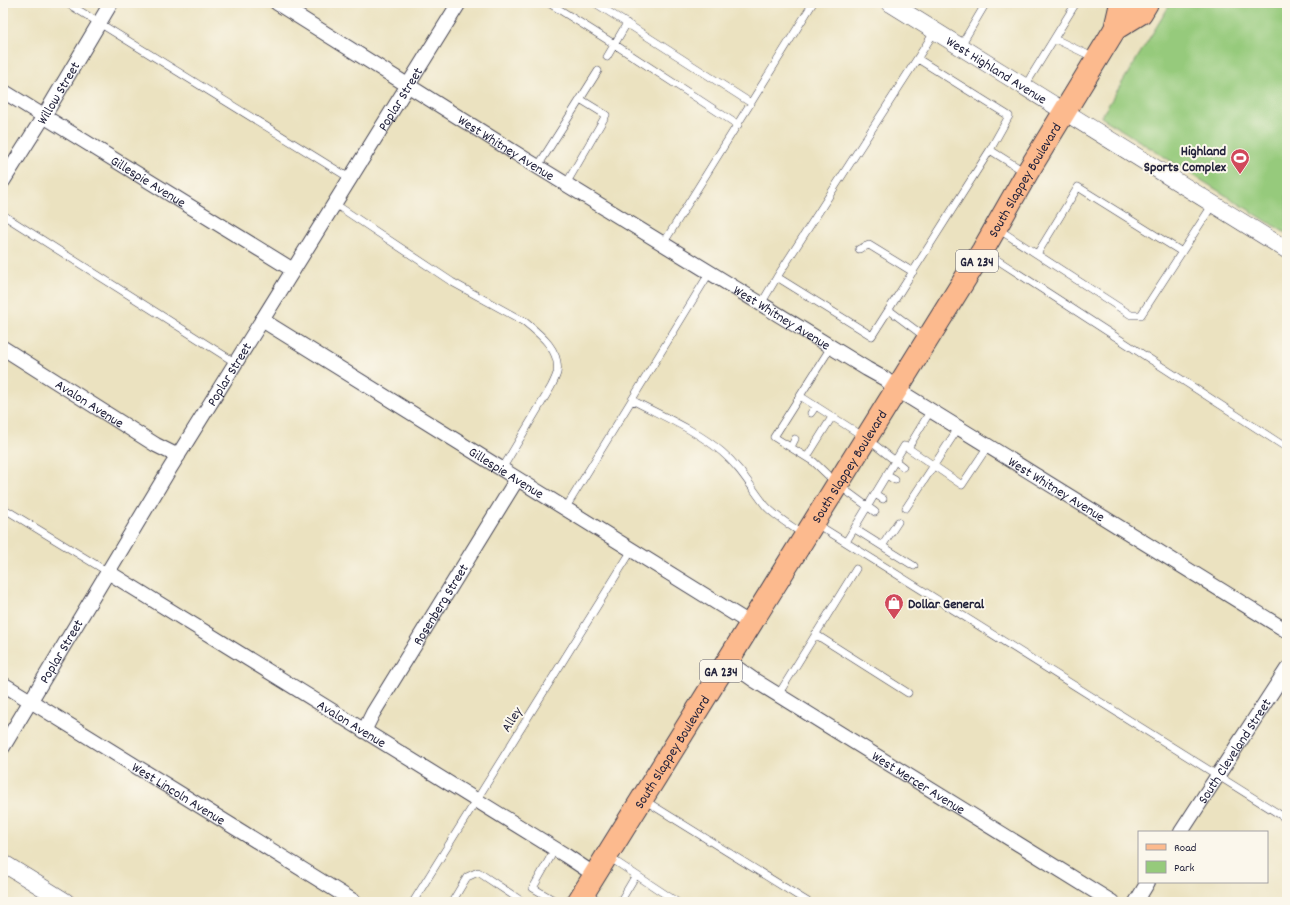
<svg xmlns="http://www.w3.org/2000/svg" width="1290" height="905" viewBox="0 0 1290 905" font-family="Dekko,sans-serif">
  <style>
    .green { fill: #96ca7b; stroke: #5c765b }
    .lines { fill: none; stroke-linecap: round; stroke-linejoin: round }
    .service-casing { stroke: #403f4f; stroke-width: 8 }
    .minor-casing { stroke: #403f4f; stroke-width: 16 }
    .tertiary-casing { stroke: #403f4f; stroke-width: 18 }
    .primary-casing { stroke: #403f4f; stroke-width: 24 }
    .service { stroke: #fff; stroke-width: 7 }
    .minor { stroke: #fff; stroke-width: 14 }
    .tertiary { stroke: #fff; stroke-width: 17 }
    .primary { stroke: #fcba8e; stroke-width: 22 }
    .labels { text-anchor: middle; stroke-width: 4; stroke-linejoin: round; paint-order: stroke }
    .shield { fill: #fbf7ec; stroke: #636270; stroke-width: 1 }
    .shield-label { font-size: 13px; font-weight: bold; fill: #22223b }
    .street-label { font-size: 14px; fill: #22223b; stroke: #fbf7ec }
    .poi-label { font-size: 14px; font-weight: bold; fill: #22223b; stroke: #fbf7ec; text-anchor: end }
  </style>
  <rect width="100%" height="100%" fill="#fbf7ec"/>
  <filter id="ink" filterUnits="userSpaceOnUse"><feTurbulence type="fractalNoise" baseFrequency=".025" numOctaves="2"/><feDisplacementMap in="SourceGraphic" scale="8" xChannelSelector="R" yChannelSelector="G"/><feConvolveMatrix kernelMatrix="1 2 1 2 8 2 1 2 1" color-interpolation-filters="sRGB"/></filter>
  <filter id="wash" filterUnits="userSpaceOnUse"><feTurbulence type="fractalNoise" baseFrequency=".012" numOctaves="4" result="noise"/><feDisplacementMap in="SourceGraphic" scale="16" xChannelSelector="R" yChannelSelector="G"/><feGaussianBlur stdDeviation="0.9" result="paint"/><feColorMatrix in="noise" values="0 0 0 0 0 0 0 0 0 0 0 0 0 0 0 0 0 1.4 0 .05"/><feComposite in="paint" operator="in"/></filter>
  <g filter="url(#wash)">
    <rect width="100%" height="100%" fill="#ebe2c0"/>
    <path class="green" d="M 1171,3 L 1287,3 L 1287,234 L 1101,117 Z"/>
  </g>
  <g filter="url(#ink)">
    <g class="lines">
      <g class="service-casing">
        <path id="service" d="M 67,3 L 351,179
          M 549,3 L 614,44 L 738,125
          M 595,3 L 751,103
          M 935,31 L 777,277 L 872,336 L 990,150 L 1025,172
          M 1055,39 L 1095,58
          M 960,47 L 986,3
          M 607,57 L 627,23
          M 918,59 L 1009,116 L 990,150
          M 1025,86 L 1076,3
          M 538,166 L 598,71
          M 566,184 L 606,115 L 580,99
          M 335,204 L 452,282 L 525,322 C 541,335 561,351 557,373 C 556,377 553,383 551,387 L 502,469
          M 3,215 L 236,363
          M 998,229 L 1131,315 L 1141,315 L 1213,204
          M 663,244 L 813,3
          M 859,249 L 869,245 L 913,272
          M 985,252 L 1287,448
          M 1037,254 L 1078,187 L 1182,252
          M 761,304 L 777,277
          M 889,310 L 925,337
          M 831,347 L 774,437 L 814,462 L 837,484 L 875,512
          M 800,396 L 866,438 L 903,467
          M 632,400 C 662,416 696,430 722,452 C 740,467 751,487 765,505 C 773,515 793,527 804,535
          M 811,413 L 816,406
          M 791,447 L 795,439
          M 908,448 L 962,485 L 988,446
          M 807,457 L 832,417
          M 886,475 L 895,480
          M 875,494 L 883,499
          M 3,508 L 108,572
          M 906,508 L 959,427
          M 565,509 L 710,272
          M 815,523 L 1287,819
          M 855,529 L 882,546 L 898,522
          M 846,542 L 904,446 L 908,448 L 931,410
          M 882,546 L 914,566
          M 815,634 L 908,693
          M 778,695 L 856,569
          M 644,800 L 808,902
          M 555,849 L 533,888 L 557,902
          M 609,857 L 677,902
          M 586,893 L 601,902
          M 413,902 L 632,550
          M 452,902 L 467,877 L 478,872 L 523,902
          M 620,902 L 636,875"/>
      </g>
      <g class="minor-casing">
        <g id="minor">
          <path id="s1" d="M 277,3 L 525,159 L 867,369 L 885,379 L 896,389 L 1287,631"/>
          <path id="s2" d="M 3,91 L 293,270"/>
          <path id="s3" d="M 3,181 L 44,116 L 111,3"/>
          <path id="s4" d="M 262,320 L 751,624"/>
          <path id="s5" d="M 3,348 L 156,445 L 178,456"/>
          <path id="s6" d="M 108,572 L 565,855 L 595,875"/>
          <path id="s7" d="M 727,661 L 754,680 L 1112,902"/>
          <path id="s8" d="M 3,684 L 355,902"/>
          <path id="s9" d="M 364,731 L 373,713 L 517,479"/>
          <path id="s10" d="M 3,747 L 169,470 L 459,3"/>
          <path id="s11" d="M 1181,832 L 1287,669"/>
          <path d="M 1136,902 L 1148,882"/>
        </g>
      </g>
      <g class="tertiary-casing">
        <g id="tertiary">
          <path id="s12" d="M 890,3 L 1287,250"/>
          <path d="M 3,863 L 66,902"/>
        </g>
      </g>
      <g class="primary-casing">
        <g id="primary">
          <path d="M 1115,29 L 1141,13 L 1147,3"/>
          <path id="s13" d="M 578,902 L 983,250 L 1027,173 L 1115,29 L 1121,3"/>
        </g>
      </g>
      <use href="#service" class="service"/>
      <use href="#minor" class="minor"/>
      <use href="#tertiary" class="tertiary"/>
      <use href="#primary" class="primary"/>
    </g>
  </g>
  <defs>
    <g id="stadium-pin" transform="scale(1)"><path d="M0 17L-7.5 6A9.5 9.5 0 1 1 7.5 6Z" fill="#d1495b" stroke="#fbf7ec"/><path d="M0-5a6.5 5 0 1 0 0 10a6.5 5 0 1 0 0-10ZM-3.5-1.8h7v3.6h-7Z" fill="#fff"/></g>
    <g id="shop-pin" transform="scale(1)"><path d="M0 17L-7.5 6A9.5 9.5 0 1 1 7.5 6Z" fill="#d1495b" stroke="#fbf7ec"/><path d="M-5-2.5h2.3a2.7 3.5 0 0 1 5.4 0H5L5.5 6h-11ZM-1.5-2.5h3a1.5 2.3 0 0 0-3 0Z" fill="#fff"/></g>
  </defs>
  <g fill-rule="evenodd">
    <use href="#stadium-pin" x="1240" y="158"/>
    <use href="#shop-pin" x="894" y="603"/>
  </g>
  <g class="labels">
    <g class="shield">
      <rect x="956" y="250" width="42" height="22" rx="3"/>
      <rect x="700" y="660" width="42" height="22" rx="3"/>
    </g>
    <g class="shield-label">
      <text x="977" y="266">GA 234</text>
      <text x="721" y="676">GA 234</text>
    </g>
    <g class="street-label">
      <text dy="5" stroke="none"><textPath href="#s12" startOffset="126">West Highland Avenue</textPath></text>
      <text dy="5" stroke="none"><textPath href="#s3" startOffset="104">Willow Street</textPath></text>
      <text dy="5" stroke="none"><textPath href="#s10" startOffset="760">Poplar Street</textPath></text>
      <text dy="5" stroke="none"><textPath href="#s1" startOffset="271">West Whitney Avenue</textPath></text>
      <text dy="5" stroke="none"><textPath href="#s13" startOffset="849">South Slappey Boulevard</textPath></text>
      <text dy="5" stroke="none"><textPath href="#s2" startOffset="171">Gillespie Avenue</textPath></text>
      <text dy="5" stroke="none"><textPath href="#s1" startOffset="595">West Whitney Avenue</textPath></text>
      <text dy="5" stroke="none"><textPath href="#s10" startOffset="436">Poplar Street</textPath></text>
      <text dy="5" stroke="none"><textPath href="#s5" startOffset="103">Avalon Avenue</textPath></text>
      <text dy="5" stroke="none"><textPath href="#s13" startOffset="513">South Slappey Boulevard</textPath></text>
      <text dy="5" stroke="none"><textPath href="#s4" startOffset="288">Gillespie Avenue</textPath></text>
      <text dy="5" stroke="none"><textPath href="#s1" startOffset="919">West Whitney Avenue</textPath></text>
      <text dy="5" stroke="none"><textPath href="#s9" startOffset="148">Rosenberg Street</textPath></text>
      <text dy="5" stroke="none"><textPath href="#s10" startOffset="112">Poplar Street</textPath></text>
      <text transform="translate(511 719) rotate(-58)" y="5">Alley</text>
      <text dy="5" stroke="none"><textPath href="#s6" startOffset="287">Avalon Avenue</textPath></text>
      <text dy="5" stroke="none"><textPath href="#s11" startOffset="97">South Cleveland Street</textPath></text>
      <text dy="5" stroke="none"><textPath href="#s13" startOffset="177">South Slappey Boulevard</textPath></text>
      <text dy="5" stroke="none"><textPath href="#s7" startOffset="227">West Mercer Avenue</textPath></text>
      <text dy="5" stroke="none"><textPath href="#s8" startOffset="207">West Lincoln Avenue</textPath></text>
    </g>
    <g class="poi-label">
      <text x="1226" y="155">Highland<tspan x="1226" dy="16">Sports Complex</tspan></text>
      <text x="908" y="608" text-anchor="start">Dollar General</text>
    </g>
  </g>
  <rect width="1290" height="905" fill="none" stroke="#fbf7ec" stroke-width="16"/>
  <rect x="1138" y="831" width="130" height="52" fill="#fbf7ec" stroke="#a4a2a5"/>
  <rect x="1146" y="844" width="20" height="6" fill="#fcba8e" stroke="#a4a2a5"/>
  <text x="1174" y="851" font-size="12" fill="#22223b">Road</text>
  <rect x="1146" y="861" width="20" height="12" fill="#96ca7b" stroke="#a4a2a5"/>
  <text x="1174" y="871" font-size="12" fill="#22223b">Park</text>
</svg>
